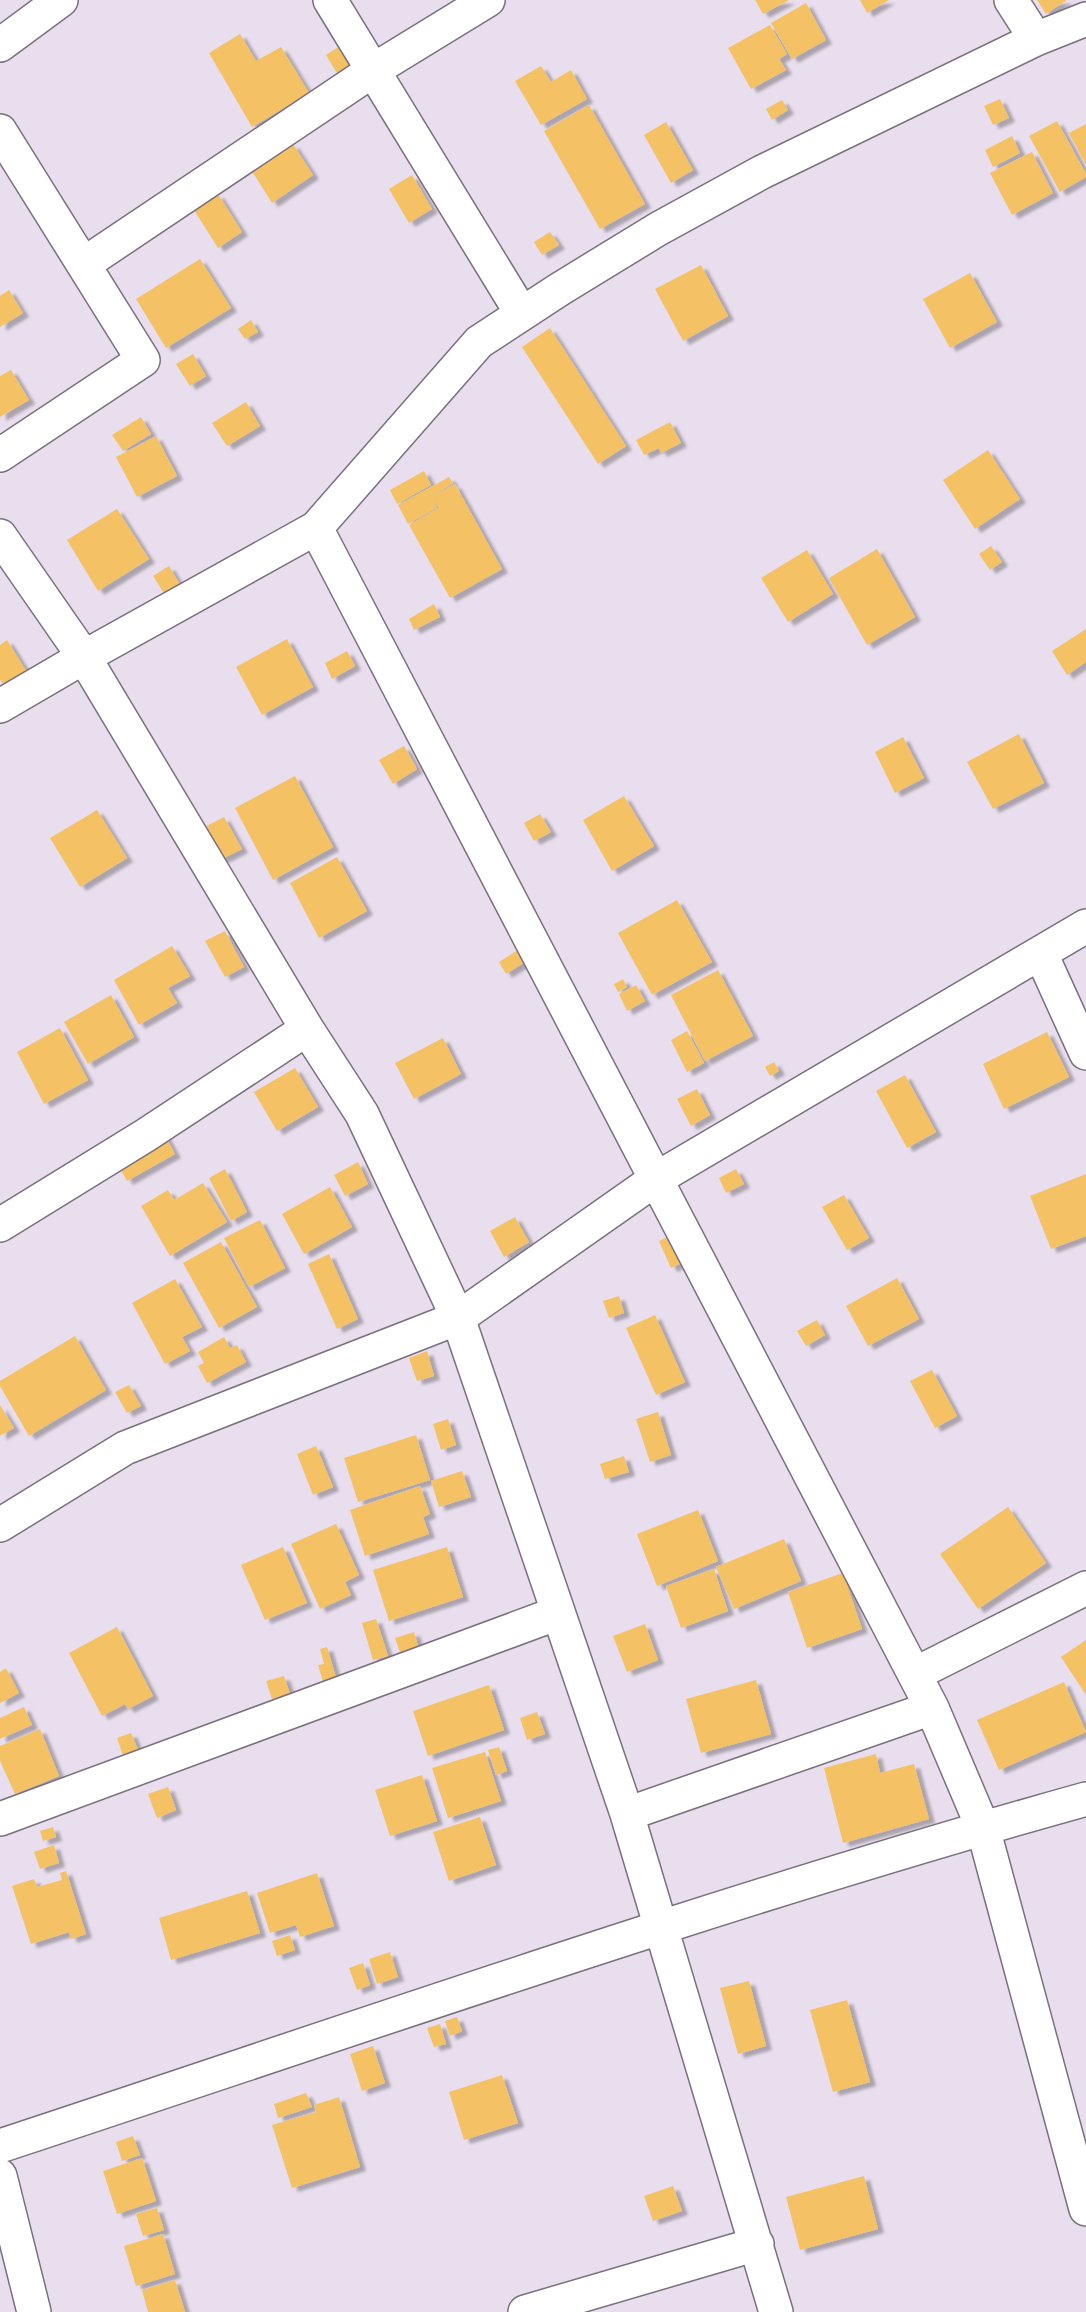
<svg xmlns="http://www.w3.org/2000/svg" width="1086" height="2312" viewBox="0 0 1086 2312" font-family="'PT Serif',serif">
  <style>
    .building { fill: #f4c165; filter: url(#shadow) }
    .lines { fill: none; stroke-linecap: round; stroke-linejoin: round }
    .minor-casing { stroke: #7a707d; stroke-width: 36 }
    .minor { stroke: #fff; stroke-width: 33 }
  </style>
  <defs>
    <filter id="shadow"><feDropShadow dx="6" dy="4" stdDeviation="1.5" flood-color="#0004"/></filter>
  </defs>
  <rect width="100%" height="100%" fill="#e9deed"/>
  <path class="building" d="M 755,0 L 789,0 L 763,14 Z
    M 860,0 L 889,0 L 867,13 Z
    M 1037,0 L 1067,0 L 1046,14 Z
    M 806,3 L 826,40 L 792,59 L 771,23 Z
    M 770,25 L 787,54 L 779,59 L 786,70 L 751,89 L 728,48 Z
    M 240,34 L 256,61 L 281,47 L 309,93 L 252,127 L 209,53 Z
    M 343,44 L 358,67 L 340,78 L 326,55 Z
    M 541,66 L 551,82 L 571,70 L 587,99 L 541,125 L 515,81 Z
    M 1000,99 L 1009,118 L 993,125 L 984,106 Z
    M 782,100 L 788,110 L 772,120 L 766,109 Z
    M 589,105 L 645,204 L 600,229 L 544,131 Z
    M 1057,121 L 1086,174 L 1086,177 L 1060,192 L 1029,136 Z
    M 666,122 L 693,170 L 671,183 L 644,135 Z
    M 1086,124 L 1086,165 L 1069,133 Z
    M 1012,136 L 1020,153 L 993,167 L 985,150 Z
    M 293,144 L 313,175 L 272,203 L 252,171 Z
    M 1032,152 L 1053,193 L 1012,215 L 990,173 Z
    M 412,175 L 432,209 L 409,223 L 389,189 Z
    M 218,194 L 242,232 L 218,248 L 194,210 Z
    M 550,232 L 559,245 L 542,255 L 534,242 Z
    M 200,259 L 231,308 L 166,348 L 136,299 Z
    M 701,265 L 728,316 L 683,341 L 655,289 Z
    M 970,273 L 997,322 L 950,348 L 923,299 Z
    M 9,290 L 23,313 L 0,327 L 0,296 Z
    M 251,320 L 258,332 L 245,339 L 238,329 Z
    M 550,328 L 626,446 L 598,464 L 522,347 Z
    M 193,354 L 206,376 L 190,386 L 176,364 Z
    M 11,370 L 29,400 L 0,417 L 0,376 Z
    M 246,402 L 260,426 L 227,446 L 212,423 Z
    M 141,417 L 151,434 L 123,451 L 112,435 Z
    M 670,422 L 681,443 L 661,453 L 659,448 L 644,455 L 636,440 Z
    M 156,436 L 177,476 L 137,497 L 116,457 Z
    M 988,450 L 1020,499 L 975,529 L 943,480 Z
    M 424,471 L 431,485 L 397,504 L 390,490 Z
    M 449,477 L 453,483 L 431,497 L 455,484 L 502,569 L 450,598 L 409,525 L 439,508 L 434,500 L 437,508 L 408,524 L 398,505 Z
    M 117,509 L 149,559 L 98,591 L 67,540 Z
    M 991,546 L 1002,562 L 990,570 L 979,554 Z
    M 877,549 L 915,617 L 867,645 L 829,578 Z
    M 807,550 L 833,594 L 788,622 L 761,578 Z
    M 169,566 L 180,585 L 165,595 L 153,576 Z
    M 434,604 L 440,617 L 414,630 L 409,619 Z
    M 1086,629 L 1086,662 L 1067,675 L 1052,651 Z
    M 287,639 L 313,687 L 262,715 L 236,667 Z
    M 7,640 L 28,674 L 5,688 L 0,679 L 0,645 Z
    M 347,651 L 355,666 L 332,679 L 325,663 Z
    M 1019,734 L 1044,783 L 993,809 L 967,762 Z
    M 903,737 L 924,778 L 895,793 L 875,752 Z
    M 404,746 L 417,769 L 393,784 L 379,760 Z
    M 295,776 L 333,847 L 273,880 L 235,808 Z
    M 624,796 L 654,846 L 612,871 L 583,820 Z
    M 97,810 L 127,858 L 80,887 L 50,838 Z
    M 540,814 L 551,832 L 534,841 L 524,823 Z
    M 224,817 L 242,849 L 220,860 L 203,828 Z
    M 337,857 L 367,911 L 319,938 L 290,883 Z
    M 677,900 L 712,962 L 652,995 L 618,933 Z
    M 225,931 L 244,967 L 225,977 L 205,941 Z
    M 172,946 L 190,976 L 168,988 L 177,1003 L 139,1025 L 114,980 Z
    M 518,950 L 525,962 L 506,974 L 499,962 Z
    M 718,970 L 753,1036 L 705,1061 L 671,995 Z
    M 623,979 L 627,987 L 618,992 L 614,984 Z
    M 636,985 L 645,1001 L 627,1011 L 619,994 Z
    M 111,995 L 134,1037 L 88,1064 L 64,1022 Z
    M 60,1028 L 88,1080 L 44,1104 L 17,1052 Z
    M 687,1031 L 704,1063 L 687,1072 L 671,1040 Z
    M 1047,1032 L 1069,1077 L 1004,1109 L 983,1064 Z
    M 443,1038 L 461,1074 L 414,1099 L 395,1063 Z
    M 774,1062 L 779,1071 L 770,1076 L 765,1067 Z
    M 295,1068 L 318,1107 L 277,1131 L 254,1092 Z
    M 905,1075 L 936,1132 L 907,1148 L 876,1091 Z
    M 697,1089 L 710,1115 L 691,1126 L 677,1099 Z
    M 164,1134 L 175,1154 L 127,1181 L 116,1161 Z
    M 358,1162 L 368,1184 L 345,1196 L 334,1175 Z
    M 225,1169 L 247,1212 L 231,1221 L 209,1178 Z
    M 736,1169 L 744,1184 L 726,1193 L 719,1178 Z
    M 1086,1174 L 1086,1236 L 1051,1249 L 1030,1196 Z
    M 203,1183 L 227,1222 L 170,1256 L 141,1206 L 168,1190 L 174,1200 Z
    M 330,1187 L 352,1227 L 304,1254 L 282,1214 Z
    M 844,1195 L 869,1238 L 847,1250 L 822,1207 Z
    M 515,1217 L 529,1242 L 504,1257 L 490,1231 Z
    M 260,1220 L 285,1268 L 249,1287 L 224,1238 Z
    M 678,1232 L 690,1259 L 671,1268 L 659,1241 Z
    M 221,1242 L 257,1307 L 219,1328 L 183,1263 Z
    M 329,1254 L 358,1319 L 337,1329 L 308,1264 Z
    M 897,1278 L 919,1319 L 868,1346 L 846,1306 Z
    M 175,1279 L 202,1327 L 182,1337 L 190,1351 L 165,1364 L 132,1303 Z
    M 619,1296 L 624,1313 L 609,1318 L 603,1301 Z
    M 655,1315 L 685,1382 L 656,1395 L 626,1328 Z
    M 817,1320 L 825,1335 L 806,1346 L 797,1331 Z
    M 75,1336 L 106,1390 L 29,1436 L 0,1386 L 0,1381 Z
    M 224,1337 L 230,1348 L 237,1345 L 246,1362 L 207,1383 L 198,1366 L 204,1363 L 198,1352 Z
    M 427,1351 L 434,1376 L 417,1381 L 409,1358 Z
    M 932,1370 L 957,1416 L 935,1428 L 910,1381 Z
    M 129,1385 L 141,1406 L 127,1413 L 115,1392 Z
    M 0,1405 L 14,1428 L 0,1436 Z
    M 658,1412 L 671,1455 L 650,1462 L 636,1419 Z
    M 448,1419 L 456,1445 L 441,1450 L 433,1424 Z
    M 416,1435 L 430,1480 L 358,1502 L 344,1458 Z
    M 316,1446 L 333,1487 L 313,1495 L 297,1454 Z
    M 624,1456 L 629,1472 L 605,1479 L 600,1464 Z
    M 462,1471 L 471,1497 L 439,1507 L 431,1481 Z
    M 420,1486 L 430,1514 L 423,1517 L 429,1534 L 365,1556 L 350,1510 Z
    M 1008,1507 L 1046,1563 L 978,1609 L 940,1554 Z
    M 698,1510 L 718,1561 L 657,1586 L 637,1534 Z
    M 336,1524 L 359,1575 L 345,1582 L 351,1595 L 320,1609 L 291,1544 Z
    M 784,1539 L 801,1581 L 734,1609 L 716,1567 Z
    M 283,1547 L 307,1603 L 265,1620 L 241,1565 Z
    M 447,1547 L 463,1597 L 389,1621 L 373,1570 Z
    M 714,1569 L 728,1611 L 681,1628 L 666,1586 Z
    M 843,1573 L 862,1629 L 807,1648 L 788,1592 Z
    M 376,1619 L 388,1656 L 373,1660 L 362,1623 Z
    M 645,1624 L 658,1660 L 627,1672 L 613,1636 Z
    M 117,1627 L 153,1696 L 128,1709 L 125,1704 L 102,1716 L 69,1653 Z
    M 414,1632 L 419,1649 L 401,1655 L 395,1638 Z
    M 1086,1640 L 1086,1695 L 1061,1657 Z
    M 327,1647 L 337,1681 L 324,1685 L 318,1665 L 324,1664 L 320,1649 Z
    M 6,1668 L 19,1693 L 0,1703 L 0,1672 Z
    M 284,1676 L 290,1694 L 272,1699 L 266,1681 Z
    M 756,1680 L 771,1734 L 701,1753 L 686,1699 Z
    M 1064,1682 L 1086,1732 L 999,1770 L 977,1720 Z
    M 489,1685 L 504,1730 L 428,1756 L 413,1711 Z
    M 24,1707 L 32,1725 L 0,1739 L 0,1718 Z
    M 537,1712 L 545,1734 L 527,1740 L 520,1718 Z
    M 40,1729 L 59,1776 L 15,1794 L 0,1761 L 0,1746 Z
    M 131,1733 L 138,1750 L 123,1756 L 117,1738 Z
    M 499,1747 L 507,1771 L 496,1775 L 488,1750 Z
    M 485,1752 L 501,1801 L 448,1818 L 432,1768 Z
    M 876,1754 L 880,1773 L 914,1764 L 929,1819 L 843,1843 L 824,1768 Z
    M 422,1775 L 437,1821 L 390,1836 L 375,1790 Z
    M 168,1787 L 176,1810 L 157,1818 L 148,1794 Z
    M 480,1817 L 496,1865 L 449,1881 L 433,1832 Z
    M 53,1827 L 56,1837 L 43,1841 L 40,1831 Z
    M 54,1845 L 59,1863 L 40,1869 L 34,1852 Z
    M 66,1871 L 86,1934 L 71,1939 L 69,1932 L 31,1944 L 12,1886 L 34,1879 L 37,1887 L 62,1880 L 60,1873 Z
    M 317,1873 L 334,1926 L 300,1937 L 296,1925 L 270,1933 L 257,1893 Z
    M 247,1891 L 260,1933 L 171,1960 L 159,1918 Z
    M 290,1935 L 295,1950 L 277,1956 L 272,1941 Z
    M 390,1952 L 398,1977 L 377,1984 L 369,1959 Z
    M 363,1963 L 370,1985 L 357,1990 L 349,1968 Z
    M 749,1981 L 766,2046 L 738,2054 L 720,1988 Z
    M 847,2000 L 870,2082 L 833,2092 L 810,2010 Z
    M 457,2017 L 462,2031 L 450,2036 L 445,2021 Z
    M 440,2024 L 446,2044 L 434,2047 L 427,2028 Z
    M 373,2046 L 385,2083 L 362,2091 L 350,2054 Z
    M 502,2075 L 518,2123 L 464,2140 L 449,2092 Z
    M 306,2093 L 312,2107 L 278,2118 L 274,2104 Z
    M 339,2097 L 360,2167 L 292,2188 L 272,2125 L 316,2112 L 314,2105 Z
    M 133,2136 L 140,2155 L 122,2161 L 116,2142 Z
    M 142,2158 L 156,2201 L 117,2214 L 103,2171 Z
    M 864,2176 L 878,2229 L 800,2250 L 786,2197 Z
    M 673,2186 L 682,2211 L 653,2221 L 644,2196 Z
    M 157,2208 L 164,2230 L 143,2236 L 136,2214 Z
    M 163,2234 L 175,2274 L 136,2286 L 124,2246 Z
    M 175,2280 L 185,2312 L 148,2312 L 142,2290 Z"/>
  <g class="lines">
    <g class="minor-casing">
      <path id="minor" d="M 330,0 L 522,314
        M 1011,0 L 1036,39
        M 0,45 L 61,0
        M 0,131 L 143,360 L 0,455
        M 84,264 L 372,71 L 488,0
        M 316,528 L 932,1708 L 983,1828 L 1086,2209
        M 0,536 L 84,657 L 307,1029 L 362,1114 L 458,1318 L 627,1814 L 776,2312
        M 0,706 L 84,657 L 316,528 L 479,342 L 560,289 L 658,229 L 762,172 L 1036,39 L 1086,19
        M 1041,954 L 1086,1053
        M 0,1225 L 146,1135 L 307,1029
        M 0,1525 L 125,1448 L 458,1318 L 656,1179 L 1086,926
        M 915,1674 L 1086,1588
        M 627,1814 L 932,1708
        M 0,1819 L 558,1613
        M 0,2146 C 361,2027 720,1901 1086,1799
        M 0,2176 L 34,2312
        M 525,2312 L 757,2244"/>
    </g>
    <use href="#minor" class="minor"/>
  </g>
</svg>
